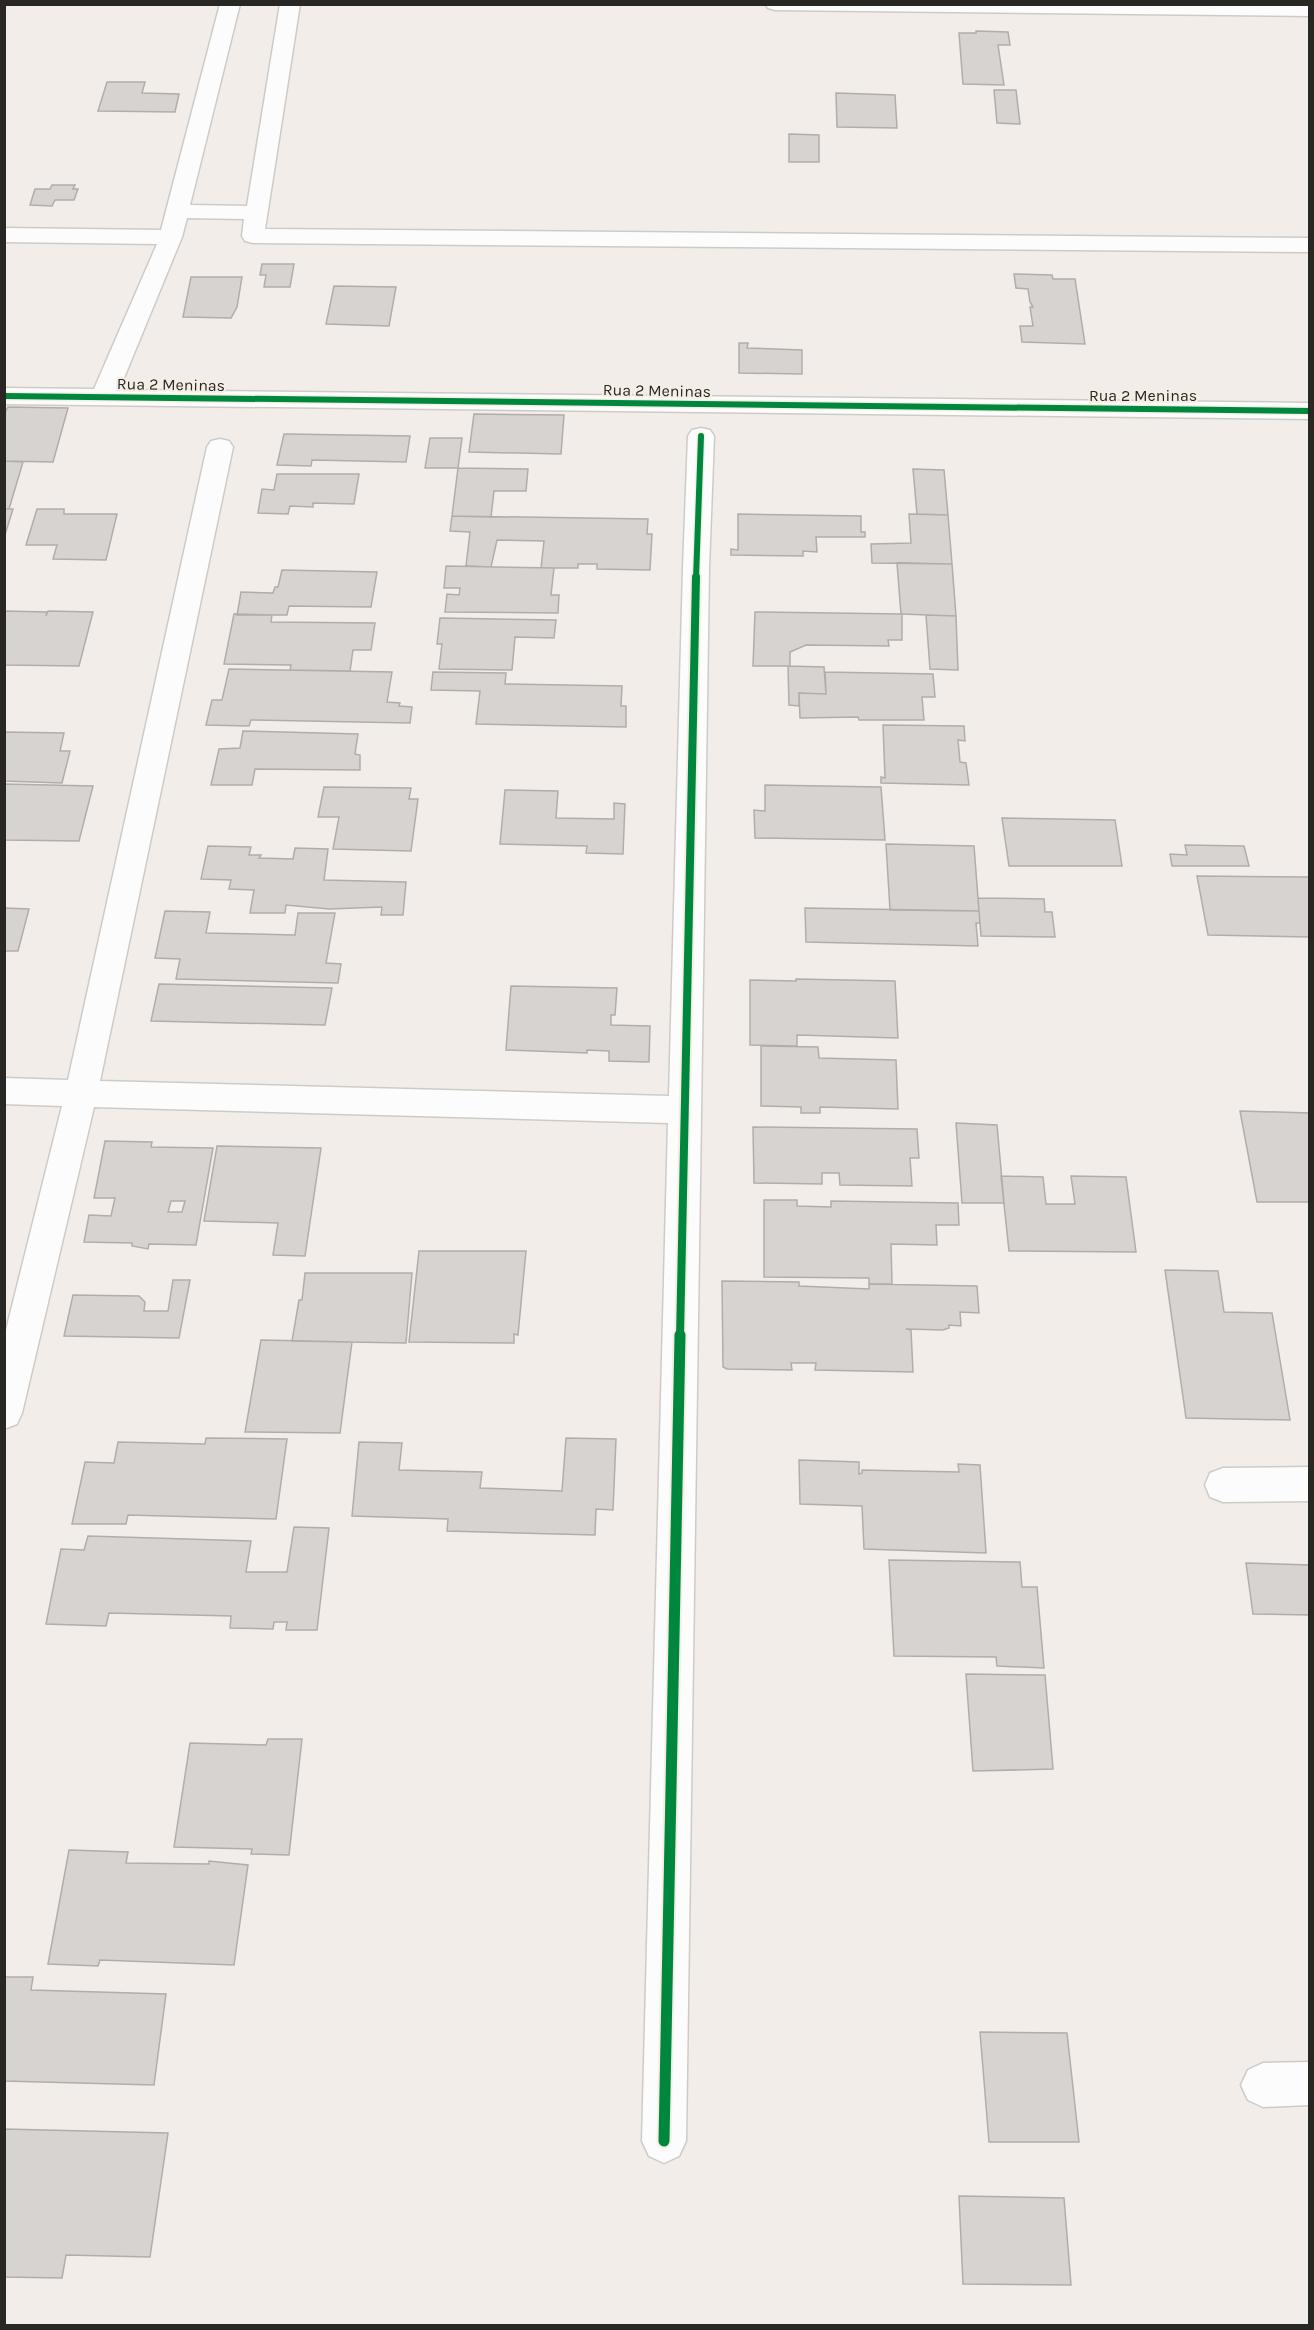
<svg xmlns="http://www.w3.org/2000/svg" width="1314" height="2330" viewBox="0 0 1314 2330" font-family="Karla,sans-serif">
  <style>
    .building { fill: #d7d3d0; stroke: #b1adaa; stroke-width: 1.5; fill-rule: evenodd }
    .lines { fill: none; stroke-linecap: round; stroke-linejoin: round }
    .minor-casing { stroke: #cecbc7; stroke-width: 3 }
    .minor { fill: #fdfcfc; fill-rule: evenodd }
    .cycleway-far2-casing { stroke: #f5eee5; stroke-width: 9 }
    .cycleway-far1-casing { stroke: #f5eee5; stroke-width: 12 }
    .cycleway-casing { stroke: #f5eee5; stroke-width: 15 }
    .cycleway-far2 { stroke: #00873e; stroke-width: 6 }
    .cycleway-far1 { stroke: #00873e; stroke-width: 8 }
    .cycleway { stroke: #00873e; stroke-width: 11 }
    .labels { text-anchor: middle; stroke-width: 4.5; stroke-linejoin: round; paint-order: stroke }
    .far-street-label { font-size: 16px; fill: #292724; stroke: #f5eee5 }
  </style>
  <rect width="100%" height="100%" fill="#f2ede8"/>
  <path class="building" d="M 976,31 L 1008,32 L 1010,45 L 998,45 L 1004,85 L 963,84 L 959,33 L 976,33 Z
    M 107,82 L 145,82 L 142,93 L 179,94 L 175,112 L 98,111 Z
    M 994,90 L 1016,90 L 1020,124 L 997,123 Z
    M 836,93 L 895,95 L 897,128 L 837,127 Z
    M 789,134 L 819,135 L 819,162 L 789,162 Z
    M 52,185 L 75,185 L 73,189 L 78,189 L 74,200 L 55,200 L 52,206 L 30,205 L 35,189 L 50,189 Z
    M 262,264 L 294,264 L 290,287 L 264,287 L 266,275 L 260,275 Z
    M 1014,274 L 1052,275 L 1053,279 L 1075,279 L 1085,344 L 1022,342 L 1020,326 L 1033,326 L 1030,307 L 1033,307 L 1030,302 L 1028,289 L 1016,288 Z
    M 191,277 L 242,277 L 237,307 L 231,318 L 183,317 Z
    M 334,286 L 396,287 L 389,326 L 326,324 Z
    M 739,343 L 748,343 L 747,348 L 802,350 L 802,374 L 739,373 Z
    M 8,407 L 68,408 L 53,462 L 4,461 L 4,414 Z
    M 474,414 L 564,415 L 561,454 L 469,452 Z
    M 284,434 L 287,434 L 410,436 L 406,462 L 312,460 L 311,466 L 277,465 Z
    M 430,438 L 462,438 L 458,468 L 425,468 Z
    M 4,461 L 23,462 L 9,509 L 4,509 Z
    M 458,468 L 528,469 L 526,491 L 494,491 L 491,517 L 452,516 Z
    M 913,469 L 944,470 L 948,515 L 917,514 Z
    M 277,474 L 359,474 L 354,504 L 313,503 L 313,507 L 290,506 L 288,514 L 258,513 L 262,489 L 274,490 Z
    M 4,509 L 13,509 L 4,538 Z
    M 37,509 L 64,509 L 64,514 L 117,514 L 106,560 L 53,559 L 57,545 L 26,545 Z
    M 738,514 L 861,516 L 861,532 L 865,532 L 865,537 L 816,537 L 817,552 L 803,551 L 803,556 L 731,555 L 731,549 L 738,550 Z
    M 909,514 L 948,515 L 952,564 L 872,563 L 871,544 L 911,543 Z
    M 452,516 L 648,519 L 647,534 L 652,534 L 650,570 L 597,569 L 597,564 L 578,564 L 578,568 L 541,568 L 544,541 L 497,540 L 491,567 L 466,566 L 470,532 L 450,531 Z
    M 897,563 L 952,564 L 956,616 L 901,614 Z
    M 446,566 L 554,568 L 551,595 L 559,595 L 558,613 L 445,612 L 447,594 L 459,595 L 460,588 L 444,588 Z
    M 282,570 L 377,572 L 371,607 L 289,606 L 287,615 L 237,615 L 241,592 L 273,593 L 275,587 L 278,587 Z
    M 4,611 L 47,612 L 46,616 L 48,611 L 93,612 L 79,666 L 4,665 Z
    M 755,612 L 902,614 L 902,640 L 888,640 L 889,646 L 806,645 L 790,652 L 790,666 L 753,666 Z
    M 234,614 L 272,615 L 271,622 L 375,623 L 371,650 L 353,650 L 350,671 L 290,670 L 291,665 L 224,664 Z
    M 926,615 L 956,616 L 958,670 L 930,669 Z
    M 440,618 L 556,620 L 554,638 L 515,637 L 512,670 L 439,669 L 442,644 L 437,644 Z
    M 788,666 L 824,667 L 826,694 L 799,693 L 799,706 L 789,705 Z
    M 229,669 L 392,672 L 387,702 L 400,703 L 399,706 L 412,707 L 410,723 L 251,720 L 249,726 L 206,725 L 212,700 L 222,700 Z
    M 433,672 L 506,673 L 505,684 L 622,686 L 621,706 L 626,706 L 626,727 L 476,724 L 480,691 L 431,690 Z
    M 825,672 L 933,674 L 935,697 L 922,697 L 924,720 L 859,720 L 858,717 L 800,718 L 799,693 L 826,694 Z
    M 883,725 L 964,726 L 965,741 L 958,740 L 960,762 L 966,763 L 969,785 L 881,783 L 881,777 L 885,778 Z
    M 243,731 L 358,734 L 355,754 L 360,755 L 360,770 L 255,769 L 252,785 L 211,785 L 219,749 L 240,748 Z
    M 4,732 L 64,733 L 60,751 L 70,751 L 62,783 L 4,781 Z
    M 4,784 L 93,786 L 79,841 L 4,840 Z
    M 765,785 L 881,787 L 885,840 L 755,838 L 754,810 L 765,811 Z
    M 324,787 L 411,788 L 409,799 L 418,799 L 411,851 L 333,849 L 339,817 L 318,817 Z
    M 505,790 L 558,791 L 556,818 L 614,819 L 614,803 L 625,804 L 623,854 L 586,853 L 587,846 L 500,844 Z
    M 1002,818 L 1115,820 L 1122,866 L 1009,866 Z
    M 886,844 L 974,846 L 979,911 L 890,910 Z
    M 1185,845 L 1244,846 L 1249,866 L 1172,866 L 1170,854 L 1187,855 Z
    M 208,846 L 251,847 L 249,855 L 261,855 L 259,858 L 293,859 L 295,848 L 328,849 L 324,880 L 406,882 L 403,915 L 381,915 L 382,907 L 329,909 L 286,905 L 285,913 L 250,913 L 254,890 L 229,889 L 231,880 L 201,879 Z
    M 1197,876 L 1310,877 L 1310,937 L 1208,935 Z
    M 978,898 L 1044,899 L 1045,912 L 1052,912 L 1055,937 L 981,936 Z
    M 4,908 L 29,909 L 18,951 L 4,951 Z
    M 805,908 L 979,911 L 980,923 L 976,923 L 978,946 L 806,942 Z
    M 165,911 L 210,912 L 206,933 L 295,935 L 298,913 L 335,913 L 326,963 L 341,964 L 338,983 L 176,979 L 180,959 L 155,958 Z
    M 796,979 L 895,981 L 898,1038 L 797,1035 L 797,1046 L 750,1045 L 750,980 L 796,981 Z
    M 159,984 L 332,988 L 325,1025 L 151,1021 Z
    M 511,986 L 617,988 L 615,1015 L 611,1015 L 611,1025 L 650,1026 L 649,1062 L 609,1061 L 609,1051 L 587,1050 L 587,1053 L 506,1050 Z
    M 761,1046 L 818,1047 L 819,1058 L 896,1060 L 898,1109 L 820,1107 L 820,1113 L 801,1113 L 801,1107 L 761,1106 Z
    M 1240,1111 L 1310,1113 L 1310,1202 L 1257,1202 Z
    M 956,1123 L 997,1125 L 1004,1203 L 962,1203 Z
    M 753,1127 L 917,1129 L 919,1158 L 910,1158 L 912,1186 L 840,1185 L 839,1173 L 822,1173 L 822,1184 L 754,1183 Z
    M 105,1141 L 152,1142 L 151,1147 L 213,1148 L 196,1245 L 149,1244 L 148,1249 L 132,1246 L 132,1243 L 84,1242 L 89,1215 L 111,1216 L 115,1198 L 94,1198 ZM 171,1201 L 185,1201 L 182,1212 L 168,1212 Z
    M 217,1146 L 321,1148 L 305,1256 L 273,1255 L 278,1223 L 204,1221 Z
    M 1001,1176 L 1043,1177 L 1046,1204 L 1075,1204 L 1071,1176 L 1126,1177 L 1136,1252 L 1009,1251 Z
    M 764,1200 L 797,1200 L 797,1206 L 831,1207 L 831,1201 L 958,1203 L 959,1225 L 936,1225 L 937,1245 L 891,1244 L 892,1284 L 869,1284 L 869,1278 L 764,1277 Z
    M 419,1251 L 526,1251 L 518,1335 L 514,1334 L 514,1343 L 409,1342 Z
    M 1165,1270 L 1218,1271 L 1224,1312 L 1272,1313 L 1290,1420 L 1186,1418 Z
    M 305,1273 L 412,1273 L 406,1343 L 292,1341 L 299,1300 L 302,1300 Z
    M 173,1280 L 190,1280 L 179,1338 L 64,1336 L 73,1295 L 139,1296 L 145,1302 L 144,1311 L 168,1311 Z
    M 722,1281 L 799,1282 L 799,1286 L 869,1289 L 869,1284 L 977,1286 L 979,1313 L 960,1312 L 961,1326 L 949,1325 L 949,1328 L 943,1330 L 906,1329 L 911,1330 L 913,1372 L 815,1370 L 816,1363 L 791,1363 L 792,1370 L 727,1369 L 723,1367 Z
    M 261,1340 L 352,1342 L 340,1433 L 245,1432 Z
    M 206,1438 L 287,1439 L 276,1519 L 128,1515 L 126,1524 L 72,1524 L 85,1462 L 114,1463 L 118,1442 L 205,1444 Z
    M 566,1438 L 616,1439 L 613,1510 L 596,1509 L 595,1535 L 447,1531 L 448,1519 L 352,1516 L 359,1442 L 402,1443 L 399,1470 L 482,1472 L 480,1488 L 562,1491 Z
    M 799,1460 L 859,1462 L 859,1474 L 862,1473 L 862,1470 L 959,1472 L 958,1464 L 980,1465 L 986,1553 L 864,1549 L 862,1506 L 800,1504 Z
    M 294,1527 L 329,1528 L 317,1630 L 286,1630 L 287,1622 L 274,1622 L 273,1629 L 230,1628 L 231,1616 L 109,1613 L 106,1626 L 46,1624 L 61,1549 L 84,1550 L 88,1536 L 251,1541 L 246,1572 L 287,1572 Z
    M 889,1560 L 1020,1562 L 1022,1587 L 1037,1587 L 1044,1668 L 997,1666 L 996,1657 L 894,1656 Z
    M 1246,1563 L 1310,1565 L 1310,1615 L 1253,1614 Z
    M 966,1674 L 1045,1675 L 1053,1769 L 973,1771 Z
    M 268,1739 L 302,1739 L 289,1855 L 251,1854 L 252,1849 L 174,1847 L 190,1743 L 266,1745 Z
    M 69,1850 L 128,1852 L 126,1863 L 209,1864 L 209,1861 L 248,1865 L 234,1965 L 100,1960 L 98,1966 L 48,1964 Z
    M 4,1977 L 33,1977 L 31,1990 L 166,1994 L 154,2085 L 4,2081 Z
    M 980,2032 L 1067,2033 L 1079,2142 L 989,2142 Z
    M 4,2129 L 168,2133 L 150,2257 L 66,2255 L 62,2278 L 4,2277 Z
    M 959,2196 L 1064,2198 L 1071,2285 L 963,2284 Z"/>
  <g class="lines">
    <g class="minor-casing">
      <path id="minor" d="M 220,4 L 240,4 L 190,205 L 247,206 L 280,4 L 300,4 L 265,229 L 1310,238 L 1310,252 L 253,243 L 245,241 L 242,236 L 244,219 L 187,218 L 182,237 L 119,390 L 1310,403 L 1310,419 L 4,404 L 4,388 L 94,389 L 157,244 L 4,242 L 4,228 L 161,230 Z
        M 765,4 L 1310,4 L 1310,16 L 775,10 L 768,8 Z
        M 701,428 L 710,430 L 714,436 L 709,568 L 686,2141 L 679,2156 L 664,2163 L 649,2156 L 642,2141 L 668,1123 L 94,1107 L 22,1413 L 17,1424 L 4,1429 L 4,1338 L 62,1106 L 4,1104 L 4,1078 L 68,1080 L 207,447 L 211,441 L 220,439 L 229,441 L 233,447 L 100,1081 L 669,1096 L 683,568 L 688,436 L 692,430 Z
        M 1310,1467 L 1310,1501 L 1223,1502 L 1210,1497 L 1205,1485 L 1210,1473 L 1223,1468 Z
        M 1310,2062 L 1310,2105 L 1263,2107 L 1248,2100 L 1241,2085 L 1248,2070 L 1263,2063 Z"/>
    </g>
    <use href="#minor" class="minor"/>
    <g class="cycleway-far2-casing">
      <path id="cycleway-far2" d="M 4,396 L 1310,411
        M 696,579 L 701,436"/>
    </g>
    <g class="cycleway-far1-casing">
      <path id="cycleway-far1" d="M 680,1337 L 696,577"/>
    </g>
    <g class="cycleway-casing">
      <path id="cycleway" d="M 664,2141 L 680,1335"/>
    </g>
    <use href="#cycleway-far2" class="cycleway-far2"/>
    <use href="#cycleway-far1" class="cycleway-far1"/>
    <use href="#cycleway" class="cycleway"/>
  </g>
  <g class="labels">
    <g class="far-street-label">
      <text transform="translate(171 384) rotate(1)" y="6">Rua 2 Meninas</text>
      <text transform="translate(657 390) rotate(1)" y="6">Rua 2 Meninas</text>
      <text x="1143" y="401">Rua 2 Meninas</text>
    </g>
  </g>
  <rect width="1314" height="2330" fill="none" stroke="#292724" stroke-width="12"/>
</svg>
